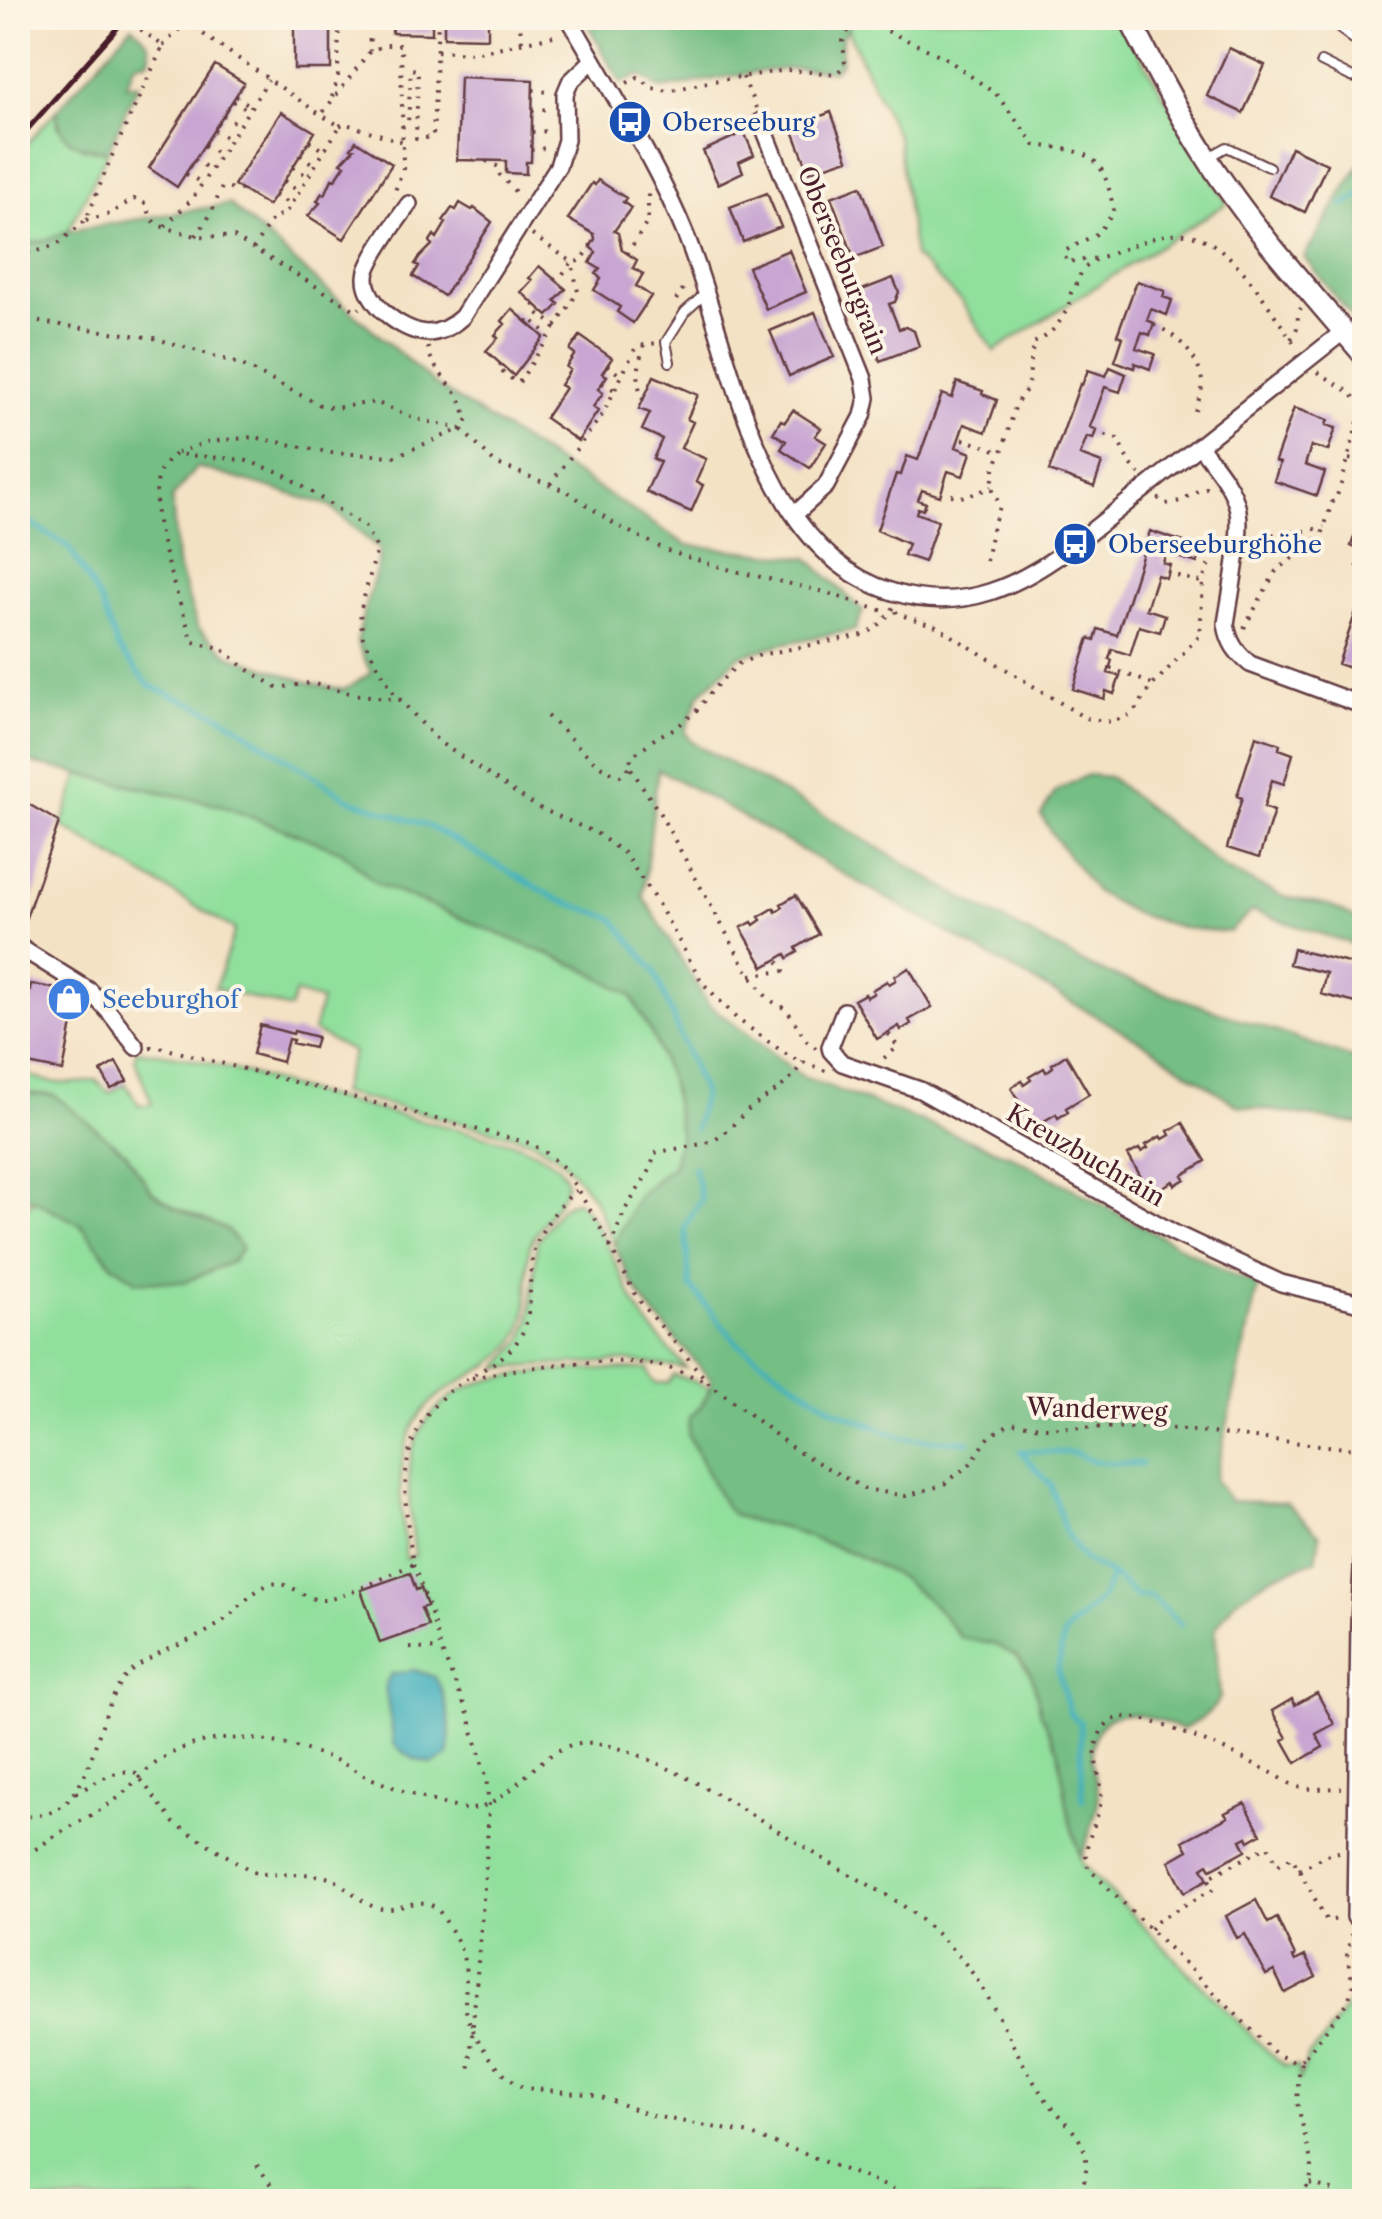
<svg xmlns="http://www.w3.org/2000/svg" width="1382" height="2219" viewBox="0 0 1382 2219" font-family="'Libre Caslon Text',serif">
  <style>
    .green { fill: #91df9d; stroke: #6e7f64; stroke-width: 2.5 }
    .forest { fill: #74be84; stroke: #5f6e58; stroke-width: 2.5; fill-rule: evenodd }
    .water { fill: #42b1bd; stroke: #466874; stroke-width: 2.5 }
    .lines { fill: none; stroke-linecap: round; stroke-linejoin: round }
    .stream { stroke: #42b1bd; stroke-width: 5 }
    .building { fill: #c8a5d2 }
    .service-casing { stroke: #643c42; stroke-width: 12 }
    .minor-casing { stroke: #643c42; stroke-width: 20 }
    .tertiary-casing { stroke: #643c42; stroke-width: 25 }
    .path { stroke: #643c42; stroke-width: 4; stroke-dasharray: 2.5 8; stroke-linecap: butt }
    .service { stroke: #fff; stroke-width: 8 }
    .minor { stroke: #fff; stroke-width: 15 }
    .tertiary { stroke: #fff; stroke-width: 20 }
    .rail { stroke: #4a1f2b; stroke-width: 5 }
    .labels { text-anchor: middle; stroke-width: 8; stroke-linejoin: round; paint-order: stroke }
    .transit-label { font-size: 25px; fill: #164399; stroke: #fcf5e5; text-anchor: start }
    .street-label { font-size: 25px; fill: #4a1f2b; stroke: #fcf5e5 }
    .shop-label { font-size: 25px; fill: #366cbe; stroke: #fcf5e5; text-anchor: start }
  </style>
  <rect width="100%" height="100%" fill="#fcf5e5"/>
  <filter id="ink" filterUnits="userSpaceOnUse"><feTurbulence type="fractalNoise" baseFrequency=".01" numOctaves="2"/><feDisplacementMap in="SourceGraphic" scale="20" xChannelSelector="R" yChannelSelector="G"/><feConvolveMatrix kernelMatrix="1 2 1 2 8 2 1 2 1" color-interpolation-filters="sRGB"/></filter>
  <filter id="wash" filterUnits="userSpaceOnUse"><feTurbulence type="fractalNoise" baseFrequency=".0048" numOctaves="4" result="noise"/><feDisplacementMap in="SourceGraphic" scale="40" xChannelSelector="R" yChannelSelector="G"/><feGaussianBlur stdDeviation="2.25" result="paint"/><feColorMatrix in="noise" values="0 0 0 0 0 0 0 0 0 0 0 0 0 0 0 0 0 1.4 0 .05"/><feComposite in="paint" operator="in"/></filter>
  <g filter="url(#wash)">
    <rect width="100%" height="100%" fill="#f4e2c5"/>
    <path class="green" d="M 854,18 L 1119,18 L 1227,203 L 994,351 L 961,301 L 914,256 L 898,139 L 847,29 Z
      M 56,111 L 58,126 L 82,148 L 108,151 L 68,231 L 47,240 L 18,246 L 18,154 Z
      M 79,774 L 220,805 L 341,851 L 377,884 L 585,969 L 631,995 L 655,1041 L 671,1085 L 680,1134 L 673,1165 L 638,1196 L 614,1244 L 595,1201 L 577,1177 L 560,1158 L 531,1140 L 340,1093 L 353,1052 L 313,1031 L 321,1001 L 295,993 L 290,1009 L 215,988 L 235,930 L 62,826 Z
      M 136,1051 C 191,1053 262,1079 316,1094 C 383,1112 451,1127 519,1144 C 534,1151 562,1162 566,1180 C 570,1195 534,1228 530,1246 C 522,1281 537,1318 509,1348 C 481,1379 438,1382 415,1423 C 393,1464 402,1515 406,1559 L 415,1556 C 411,1519 403,1478 415,1442 C 423,1421 440,1402 460,1391 C 503,1368 598,1369 648,1369 L 650,1377 L 656,1383 L 668,1383 L 674,1375 L 697,1382 L 710,1389 L 703,1403 L 689,1419 L 688,1435 L 723,1503 L 733,1514 L 753,1522 L 784,1528 L 852,1553 L 899,1577 L 934,1605 L 961,1637 L 993,1644 L 1018,1657 L 1032,1676 L 1041,1713 L 1058,1750 L 1070,1822 L 1082,1864 L 1269,2053 L 1285,2066 L 1297,2066 L 1300,2079 L 1308,2056 L 1322,2042 L 1349,2003 L 1354,1987 L 1351,1953 L 1357,1934 L 1364,1935 L 1364,2201 L 18,2201 L 18,1609 L 26,1603 L 18,1593 L 18,1215 L 34,1200 L 81,1225 L 112,1264 L 226,1229 L 176,1208 L 152,1192 L 126,1153 L 54,1095 L 18,1093 L 18,1069 C 41,1084 69,1086 96,1080 L 109,1093 L 126,1084 L 139,1105 L 152,1104 L 135,1059 Z
      M 576,1201 C 600,1214 625,1292 644,1319 C 656,1336 672,1352 686,1368 L 626,1361 L 498,1368 L 523,1339 L 530,1319 L 537,1241 L 558,1211 L 568,1203 Z"/>
    <path class="forest" d="M 584,18 L 854,18 L 842,38 L 841,63 L 833,71 C 774,63 719,79 661,89 L 640,75 L 621,83 Z
      M 132,26 C 144,37 155,44 148,61 L 135,63 L 126,85 L 138,84 L 108,151 C 77,147 61,145 56,111 Z
      M 1364,157 L 1364,333 L 1304,257 Z
      M 229,204 L 438,387 L 687,545 L 808,558 L 863,611 L 855,630 L 785,643 L 739,656 L 700,694 L 685,732 L 692,742 L 827,817 L 961,897 L 1095,969 L 1364,1062 L 1364,1125 L 1237,1105 L 1149,1046 L 658,769 L 643,896 L 708,1004 L 803,1077 L 1010,1155 L 1233,1275 L 1258,1284 L 1215,1480 L 1230,1501 L 1286,1503 L 1320,1535 L 1316,1560 L 1275,1575 L 1234,1601 L 1215,1629 L 1220,1698 C 1211,1714 1197,1721 1182,1730 C 1143,1712 1091,1697 1092,1760 C 1093,1773 1099,1786 1098,1799 C 1097,1818 1087,1839 1081,1858 L 1070,1822 L 1058,1750 L 1041,1713 L 1032,1676 L 1018,1657 L 993,1644 L 961,1638 L 934,1605 L 899,1577 L 852,1553 L 784,1528 L 753,1522 L 733,1514 L 723,1503 L 688,1435 L 689,1419 L 703,1403 L 710,1389 L 711,1380 L 648,1307 L 631,1282 L 614,1244 L 638,1196 L 673,1165 L 680,1134 L 671,1085 L 655,1040 L 631,995 L 585,969 L 377,884 L 341,851 L 220,805 L 18,760 L 18,246 L 47,240 L 68,231 ZM 197,467 L 328,505 L 379,549 L 378,565 L 364,610 L 357,643 L 371,673 L 344,690 L 310,683 L 229,655 L 198,628 L 177,564 L 172,498 Z
      M 1087,775 L 1109,777 L 1226,870 L 1284,897 L 1329,905 L 1364,923 L 1364,948 L 1252,911 L 1229,932 L 1183,928 L 1134,913 L 1096,892 L 1055,838 L 1041,815 L 1056,791 Z
      M 18,1093 L 54,1095 L 126,1153 L 152,1192 L 176,1208 L 226,1229 L 242,1248 L 231,1262 L 185,1282 L 137,1281 L 112,1264 L 81,1225 L 34,1200 L 18,1195 Z"/>
    <path class="water" d="M 414,1670 L 435,1677 C 449,1702 452,1728 448,1756 L 433,1764 L 414,1759 L 394,1745 L 385,1686 L 391,1674 Z"/>
    <g class="lines">
      <path class="stream" d="M 1343,206 L 1364,193
        M 18,516 L 69,547 L 101,603 L 117,647 L 150,686 L 222,716 L 349,799 L 430,827 L 559,900 L 613,918 L 654,970 L 703,1093 L 695,1129
        M 694,1167 L 701,1199 L 685,1227 L 690,1286 L 738,1344 L 835,1410 L 903,1438 L 969,1442
        M 1020,1451 L 1051,1485 L 1065,1532 L 1083,1559 L 1112,1575 L 1136,1596 L 1150,1596 L 1181,1625
        M 1020,1451 L 1075,1453 L 1093,1462 L 1142,1464
        M 1083,1800 L 1080,1722 L 1070,1714 L 1058,1670 L 1064,1634 L 1102,1598 L 1112,1575"/>
    </g>
    <g id="blocks">
      <path class="building" d="M 294,18 L 331,18 L 331,69 L 294,69 Z
        M 393,18 L 432,18 L 432,34 L 392,33 Z
        M 444,18 L 488,18 L 488,38 L 444,37 Z
        M 1229,48 L 1265,65 L 1243,113 L 1207,96 Z
        M 215,65 L 244,83 L 177,187 L 149,168 Z
        M 460,77 L 533,80 L 531,162 L 526,162 L 526,174 L 506,173 L 506,161 L 457,160 Z
        M 281,112 L 315,132 L 268,206 L 234,185 Z
        M 831,112 L 848,159 L 809,172 L 792,128 Z
        M 744,132 L 754,155 L 739,162 L 743,172 L 718,184 L 703,151 Z
        M 356,141 L 392,164 L 344,239 L 308,216 L 320,203 L 317,201 L 322,193 L 325,195 L 332,179 L 335,180 L 345,165 L 341,163 L 354,149 L 351,148 Z
        M 1291,147 L 1327,164 L 1305,212 L 1269,196 Z
        M 598,180 L 626,198 L 623,202 L 631,208 L 614,231 L 618,233 L 622,250 L 637,260 L 633,268 L 643,274 L 636,286 L 651,296 L 633,323 L 617,312 L 620,307 L 594,290 L 601,279 L 596,274 L 600,269 L 590,263 L 596,252 L 590,247 L 595,239 L 594,234 L 568,219 L 592,183 L 595,185 Z
        M 861,186 L 883,247 L 854,258 L 831,197 Z
        M 767,193 L 781,227 L 743,242 L 730,207 Z
        M 460,203 L 472,210 L 474,208 L 492,222 L 444,296 L 413,276 L 419,266 L 415,264 L 420,257 L 432,245 L 430,241 L 434,235 L 437,238 L 446,223 L 443,221 L 452,208 L 456,210 Z
        M 789,250 L 806,292 L 766,309 L 748,267 Z
        M 539,266 L 566,289 L 555,301 L 559,304 L 548,316 L 521,292 L 532,280 L 529,278 Z
        M 893,278 L 899,292 L 895,302 L 889,304 L 899,329 L 906,327 L 914,331 L 919,346 L 880,361 L 854,293 Z
        M 1137,281 L 1165,291 L 1163,297 L 1172,300 L 1167,315 L 1151,309 L 1147,320 L 1154,323 L 1150,335 L 1142,332 L 1136,348 L 1155,354 L 1150,369 L 1135,363 L 1134,368 L 1115,361 L 1123,337 L 1117,335 Z
        M 512,309 L 544,337 L 514,376 L 486,351 L 498,338 L 495,335 L 505,324 L 502,321 Z
        M 815,312 L 834,357 L 789,376 L 770,331 Z
        M 580,336 L 612,358 L 602,373 L 607,376 L 598,389 L 603,393 L 593,407 L 598,411 L 578,441 L 545,418 L 565,388 L 560,385 L 570,370 L 566,367 L 575,354 L 570,350 Z
        M 1110,367 L 1126,374 L 1120,392 L 1105,387 L 1090,427 L 1097,430 L 1095,433 L 1093,439 L 1087,437 L 1080,455 L 1102,463 L 1094,487 L 1049,471 L 1080,384 L 1082,385 L 1088,370 L 1106,376 Z
        M 654,376 L 698,395 L 687,419 L 693,422 L 681,448 L 706,459 L 696,482 L 703,485 L 691,512 L 646,492 L 660,462 L 653,459 L 662,439 L 642,430 L 650,413 L 639,409 Z
        M 957,382 L 983,391 L 982,394 L 997,400 L 986,432 L 964,424 L 956,447 L 971,453 L 963,476 L 948,471 L 940,496 L 922,490 L 918,500 L 926,503 L 923,510 L 918,508 L 916,513 L 938,521 L 924,562 L 904,555 L 908,544 L 877,530 L 896,474 L 901,475 L 907,456 L 918,460 L 942,394 L 952,398 Z
        M 1294,408 L 1328,420 L 1326,425 L 1336,428 L 1328,451 L 1311,446 L 1305,465 L 1325,472 L 1317,496 L 1274,481 L 1280,463 L 1275,461 Z
        M 793,410 L 821,428 L 815,436 L 826,443 L 810,468 L 781,449 L 786,441 L 773,433 L 781,420 L 785,422 Z
        M 1364,525 L 1364,569 L 1357,566 L 1363,551 L 1351,546 L 1355,534 L 1360,536 Z
        M 1150,531 L 1202,548 L 1197,563 L 1166,553 L 1163,563 L 1170,565 L 1166,578 L 1157,575 L 1146,609 L 1165,615 L 1160,632 L 1139,626 L 1130,655 L 1112,649 L 1109,659 L 1112,660 L 1108,673 L 1120,676 L 1114,694 L 1106,691 L 1104,699 L 1073,689 L 1089,638 L 1095,640 L 1098,629 L 1117,635 Z
        M 1364,588 L 1364,673 L 1338,664 Z
        M 1256,736 L 1280,744 L 1279,749 L 1293,754 L 1284,784 L 1272,780 L 1264,807 L 1274,811 L 1259,858 L 1227,848 L 1242,798 L 1237,796 Z
        M 18,798 L 59,822 L 22,929 L 18,926 Z
        M 796,895 L 819,934 L 796,948 L 798,952 L 788,958 L 786,954 L 764,967 L 741,928 L 752,922 L 754,925 L 761,920 L 759,917 L 774,908 L 776,912 L 783,907 L 781,904 Z
        M 1293,949 L 1364,967 L 1364,982 L 1361,982 L 1356,1003 L 1321,994 L 1326,973 L 1289,964 Z
        M 909,968 L 932,1007 L 909,1020 L 911,1024 L 901,1030 L 899,1026 L 877,1039 L 854,1000 L 865,994 L 867,997 L 874,993 L 872,990 L 887,981 L 889,984 L 896,980 L 895,976 Z
        M 31,984 L 78,993 L 63,1071 L 18,1062 Z
        M 260,1025 L 293,1034 L 294,1031 L 317,1037 L 314,1048 L 292,1043 L 293,1040 L 288,1039 L 282,1062 L 253,1054 Z
        M 1066,1055 L 1089,1094 L 1066,1108 L 1068,1112 L 1058,1118 L 1056,1114 L 1034,1127 L 1011,1088 L 1022,1081 L 1024,1085 L 1031,1080 L 1029,1077 L 1044,1068 L 1046,1072 L 1053,1067 L 1052,1064 Z
        M 116,1062 L 127,1081 L 111,1089 L 101,1071 Z
        M 1183,1123 L 1206,1161 L 1183,1175 L 1185,1179 L 1175,1185 L 1173,1181 L 1151,1194 L 1128,1155 L 1139,1149 L 1141,1152 L 1148,1148 L 1146,1145 L 1161,1136 L 1163,1139 L 1170,1135 L 1168,1131 Z
        M 410,1573 L 416,1590 L 421,1588 L 427,1606 L 421,1608 L 428,1626 L 380,1643 L 361,1590 Z
        M 1317,1693 L 1334,1724 L 1316,1734 L 1323,1747 L 1296,1763 L 1283,1740 L 1287,1738 L 1272,1711 L 1292,1699 L 1295,1705 Z
        M 1245,1803 L 1261,1834 L 1249,1841 L 1247,1837 L 1241,1840 L 1246,1850 L 1211,1869 L 1208,1864 L 1202,1868 L 1208,1879 L 1185,1892 L 1169,1861 L 1188,1850 L 1183,1841 L 1228,1817 L 1225,1813 Z
        M 1256,1900 L 1268,1923 L 1277,1918 L 1295,1956 L 1293,1957 L 1295,1961 L 1305,1956 L 1316,1977 L 1285,1993 L 1274,1971 L 1266,1975 L 1245,1934 L 1237,1938 L 1226,1916 Z"/>
    </g>
  </g>
  <g filter="url(#ink)">
    <use href="#blocks" fill-opacity="0" stroke="#643c42" stroke-width="2.5"/>
    <g class="lines">
      <g class="service-casing">
        <path id="service" d="M 1325,18 L 1364,47
          M 1321,62 L 1351,77 L 1364,79
          M 1211,156 L 1227,147 L 1269,167
          M 670,362 L 666,342 L 685,312 L 707,292"/>
      </g>
      <g class="minor-casing">
        <path id="minor" d="M 569,18 C 610,90 656,161 687,238 C 733,353 756,551 893,592 C 963,614 1020,586 1075,544 L 1344,331
          M 761,121 L 864,379 L 867,398 L 863,416 L 826,486 L 794,515
          M 409,204 C 398,219 372,255 367,271 C 359,299 401,332 427,333 C 440,333 452,326 462,317 L 558,166 L 566,140 L 565,94 L 570,82 L 593,60
          M 1200,446 C 1213,464 1231,483 1237,506 C 1244,530 1230,596 1226,624 C 1229,643 1236,652 1250,664 L 1364,706
          M 18,946 L 90,991 L 110,1013 L 136,1047
          M 844,1011 L 830,1047 L 831,1051 L 842,1063 L 920,1090 L 1174,1233 L 1281,1283 L 1364,1304
          M 1355,1917 L 1359,1623 L 1364,1531"/>
      </g>
      <g class="tertiary-casing">
        <path id="tertiary" d="M 1129,18 C 1153,65 1178,113 1207,158 C 1251,227 1311,293 1364,355"/>
      </g>
      <path class="path" d="M 369,18 L 370,51
        M 519,18 L 522,42
        M 859,18 L 944,57 L 996,94 L 1035,145 C 1092,152 1103,152 1114,212 L 1098,233 L 1065,251 L 1066,262 C 1079,260 1092,260 1104,256 C 1126,249 1149,237 1171,234 C 1230,227 1268,310 1298,349
        M 187,21 L 207,37 L 321,115
        M 163,46 L 187,21 L 187,18
        M 437,51 L 474,53 L 558,35
        M 743,77 L 756,108
        M 627,83 L 638,77 L 653,88 L 668,91 L 713,81 L 787,70 L 836,74 L 845,65 L 843,41 L 855,18
        M 533,90 L 548,92
        M 236,96 L 251,106
        M 332,97 L 338,77 L 339,18
        M 233,101 L 249,110
        M 532,111 L 547,109
        M 223,115 L 239,125
        M 340,126 L 343,123 L 404,142
        M 402,127 L 408,124 L 411,69 L 418,70 L 416,139 L 433,137 L 438,18
        M 214,130 L 230,140
        M 532,132 L 552,131
        M 309,141 L 324,151
        M 204,145 L 221,155
        M 531,150 L 546,148
        M 300,155 L 316,166
        M 194,160 L 211,170
        M 486,161 L 499,167 L 500,175 L 519,196
        M 293,167 L 309,177
        M 186,174 L 203,183
        M 284,181 L 299,192
        M 275,195 L 291,205
        M 86,220 L 107,215 L 134,199 L 146,204 L 152,220 L 160,226 L 196,236 L 234,237 L 357,311 L 360,308
        M 165,226 L 193,198 L 268,80
        M 532,235 L 572,262 C 585,263 589,247 595,237
        M 196,236 L 211,214 L 222,187 L 241,190
        M 253,249 L 272,219 L 286,212 L 340,126 L 321,115 L 370,51 L 386,45 L 401,45 L 403,168 L 393,197
        M 627,254 L 648,221 L 648,194
        M 18,255 L 42,250 L 59,243 L 86,220 L 110,160 L 163,46 L 136,26
        M 554,279 L 562,275 L 572,262
        M 676,300 L 687,283
        M 534,304 L 538,313 L 556,326 L 578,292 L 572,262
        M 18,319 L 154,338 L 240,364 L 320,405 L 335,408 L 375,402 L 417,419 L 461,429 L 468,419 C 465,412 462,403 458,396 C 448,380 430,367 428,347
        M 527,322 L 529,318 L 549,335
        M 1154,325 C 1176,334 1198,355 1202,381 C 1203,391 1197,404 1194,414
        M 1291,339 C 1302,326 1294,319 1301,308
        M 501,364 L 498,369 L 517,383 L 520,381 L 556,326
        M 607,365 L 621,376
        M 1318,372 L 1348,391 L 1362,405
        M 602,383 L 615,390
        M 643,399 C 635,384 639,360 644,345
        M 1095,433 L 1117,439 L 1129,462 L 1140,474
        M 963,439 L 1002,452
        M 177,453 L 207,442 L 254,437 L 332,453 L 395,456 L 461,429 L 495,463 L 568,492 L 616,525 L 670,552 L 731,570 L 825,592 L 866,606 L 884,611 L 889,608
        M 1349,459 L 1364,462
        M 550,484 L 603,414 L 635,349 L 644,345 L 657,343
        M 951,495 L 966,497 L 992,487
        M 1158,498 L 1166,504 L 1180,501 L 1201,489 L 1206,488 L 1211,491
        M 1254,545 C 1277,525 1299,537 1324,526
        M 986,561 L 993,525 L 1000,507 L 992,487 L 994,469 L 1002,452 L 1016,404 L 1028,387 L 1033,343 C 1052,336 1064,318 1070,302 C 1071,299 1070,296 1071,293 C 1075,285 1079,282 1081,271 L 1095,260
        M 1167,573 L 1201,582
        M 896,611 L 897,614 L 936,626 L 1085,718 L 1112,722 L 1132,714 L 1153,685 L 1200,635 L 1203,582 L 1207,568 L 1220,546
        M 1244,628 L 1276,571 L 1322,535 L 1332,502 L 1335,501 C 1347,470 1352,438 1363,406
        M 1110,668 L 1152,684
        M 401,700 L 353,694 L 310,683 L 278,688 L 244,667 L 221,648 L 193,642 C 180,601 144,513 160,472 C 162,466 170,459 175,454 L 244,460 L 282,473 L 365,527 L 377,549 L 360,612 L 363,639 L 393,692 L 439,742 L 537,807 L 596,833 L 625,854 L 660,907 L 702,982 L 736,1018 L 790,1057 L 826,1071
        M 547,716 L 598,765 L 620,776 L 630,767
        M 751,975 L 784,971 L 777,959
        M 150,1047 L 159,1047 L 529,1143 L 544,1151 L 564,1168 L 598,1223 L 637,1298 L 708,1382 L 795,1450 L 865,1489 L 906,1496 L 943,1485 L 970,1464 L 990,1436 L 1011,1423 L 1041,1427 L 1165,1428 L 1364,1450
        M 816,1048 L 807,1041 L 787,1010 L 768,999 L 745,967 L 659,812 L 630,767 L 631,757 L 657,737 L 677,727 L 696,711 L 716,686 L 738,664 L 760,655 L 863,635 C 878,628 885,620 894,607
        M 884,1058 L 898,1047 L 888,1033
        M 610,1247 L 625,1210 L 650,1170 L 655,1153 C 672,1149 691,1147 709,1142 C 727,1136 736,1119 751,1108 C 773,1092 787,1087 803,1062
        M 472,1378 C 521,1367 593,1358 643,1363 C 664,1365 684,1373 703,1380
        M 413,1564 L 430,1610 L 441,1650 L 469,1716 L 486,1777 L 489,1806 L 486,1863 L 469,2074
        M 410,1648 L 441,1650
        M 76,1793 C 94,1785 116,1766 136,1773 L 174,1823 L 253,1872 C 277,1878 305,1870 329,1878 C 350,1885 365,1911 388,1909 C 403,1909 418,1897 433,1906 C 439,1909 443,1917 447,1923 C 459,1941 466,1958 466,1980 C 466,1990 464,2000 466,2010 C 470,2035 501,2078 524,2088 L 596,2095 L 653,2116 L 745,2133 L 792,2149 L 926,2202
        M 18,1816 C 103,1824 85,1717 130,1673 C 156,1649 195,1643 223,1621 C 238,1609 253,1589 271,1584 C 290,1580 302,1599 321,1600 C 340,1601 393,1573 413,1564 C 402,1488 392,1425 467,1379 C 489,1366 514,1354 524,1329 C 532,1309 529,1289 531,1268 C 533,1236 554,1211 576,1190
        M 18,1861 C 30,1853 43,1844 55,1836 C 74,1824 95,1814 114,1801 C 130,1789 142,1772 159,1761 C 211,1725 277,1738 333,1759 C 344,1763 355,1771 366,1776 C 388,1786 444,1807 466,1809 C 511,1811 533,1749 581,1743 C 637,1736 779,1832 830,1863 C 858,1880 888,1893 914,1914 C 927,1925 941,1937 953,1950 C 981,1978 998,2017 1017,2052 C 1025,2067 1034,2083 1044,2097 C 1077,2139 1099,2143 1078,2202
        M 1299,1870 L 1326,1855 L 1339,1852
        M 1150,1929 L 1158,1920 L 1214,1889 L 1208,1878 L 1268,1846 L 1278,1865 L 1292,1857 L 1327,1921 L 1339,1919
        M 1303,2059 L 1294,2062 L 1276,2054 L 1089,1869 C 1077,1846 1106,1814 1101,1787 C 1098,1770 1091,1752 1100,1734 C 1104,1724 1113,1718 1124,1717 C 1149,1714 1242,1757 1268,1771 C 1277,1775 1286,1782 1295,1786 C 1309,1791 1327,1788 1342,1788
        M 257,2165 L 283,2202
        M 1310,2183 L 1335,2191 L 1345,2202
        M 1291,2202 C 1307,2189 1311,2186 1312,2165 L 1297,2102 L 1299,2072 L 1303,2059 L 1348,2002 L 1353,1985 L 1347,1956 L 1351,1934"/>
      <use href="#service" class="service"/>
      <use href="#minor" class="minor"/>
      <use href="#tertiary" class="tertiary"/>
      <path class="rail" d="M 18,140 L 126,18"/>
    </g>
  </g>
  <defs>
    <g id="bus-disc" transform="scale(2.25)"><circle r="9.5" fill="#1a4fb4" stroke="#fcf5e5"/><path d="M-5-6H5V4H4V6H2V4H-2V6H-4V4H-5ZM-3.5-4V0h7V-4ZM-3.5 1.2v1.5H-2V1.2ZM2 1.2v1.5H3.5V1.2Z" fill="#fff"/></g>
    <g id="shop-disc" transform="scale(2.25)"><circle r="9.5" fill="#3f7fe0" stroke="#fcf5e5"/><path d="M-5-2.5h2.3a2.7 3.5 0 0 1 5.4 0H5L5.5 6h-11ZM-1.5-2.5h3a1.5 2.3 0 0 0-3 0Z" fill="#fff"/></g>
  </defs>
  <g fill-rule="evenodd">
    <use href="#bus-disc" x="630" y="122"/>
    <use href="#bus-disc" x="1075" y="544"/>
    <use href="#shop-disc" x="69" y="999"/>
  </g>
  <g class="labels">
    <g class="transit-label">
      <text x="662" y="131">Oberseeburg</text>
      <text x="1108" y="553">Oberseeburghöhe</text>
    </g>
    <g class="street-label">
      <text transform="translate(843 260) rotate(68)" y="9">Oberseeburgrain</text>
      <text transform="translate(1086 1155) rotate(30)" y="9">Kreuzbuchrain</text>
      <text transform="translate(1097 1409) rotate(2)" y="9">Wanderweg</text>
    </g>
    <g class="shop-label">
      <text x="102" y="1008">Seeburghof</text>
    </g>
  </g>
  <rect width="1382" height="2219" fill="none" stroke="#fcf5e5" stroke-width="60"/>
</svg>
